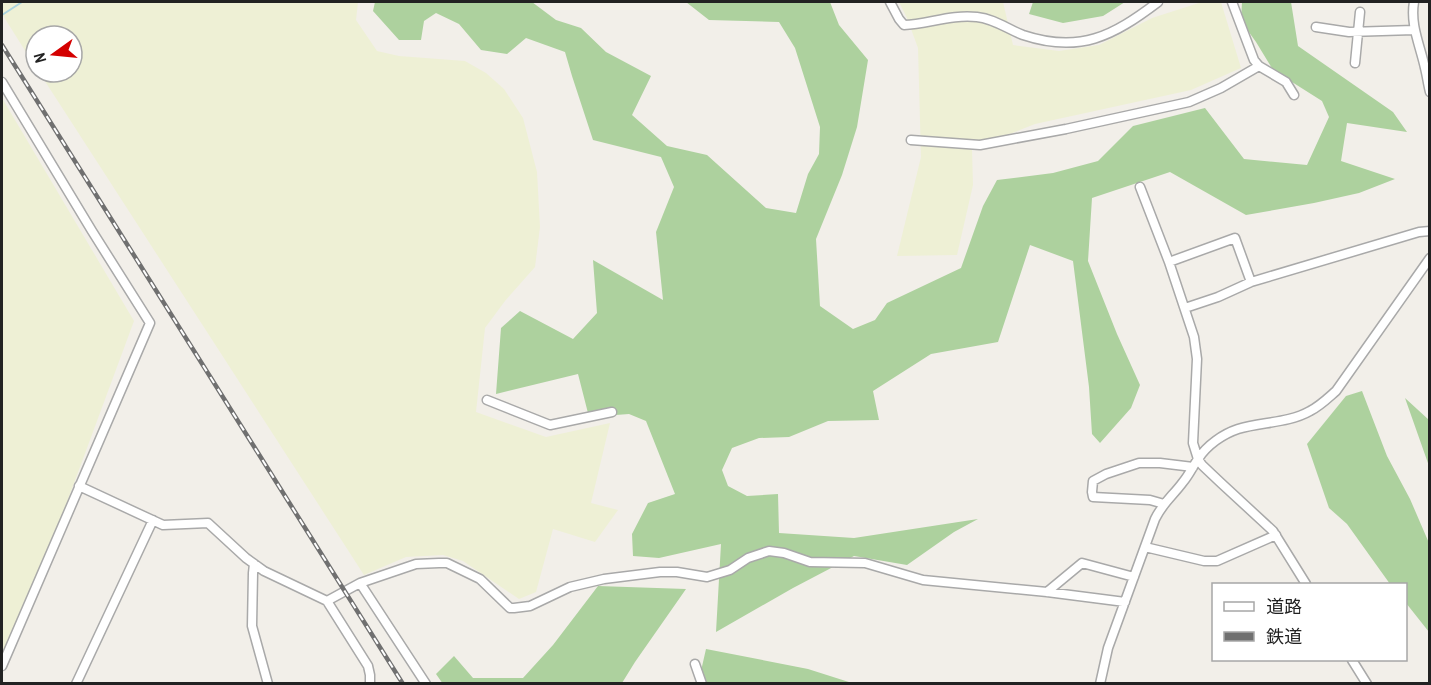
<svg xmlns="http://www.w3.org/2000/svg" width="1431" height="685" viewBox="0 0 1431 685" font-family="'Archivo Narrow','Noto Sans JP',sans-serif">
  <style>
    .farmland { fill: #eef0d5 }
    .forest { fill: #add19e }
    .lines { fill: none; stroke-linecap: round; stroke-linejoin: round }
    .stream { stroke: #aad3df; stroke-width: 2 }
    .minor-casing { stroke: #a9a9a9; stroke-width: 11 }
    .minor { stroke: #fff; stroke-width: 8 }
    .rail-casing { stroke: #707070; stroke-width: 4.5 }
    .rail { stroke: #fff; stroke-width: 2; stroke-dasharray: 7; stroke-linecap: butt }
  </style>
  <rect width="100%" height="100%" fill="#f2efe9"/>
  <path class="farmland" d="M 2,2 L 358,2 L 356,20 L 377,51 L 399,56 L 465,61 L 486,73 L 504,89 L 523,118 L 537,172 L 540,227 L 535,267 L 505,301 L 485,328 L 476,412 L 546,437 L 610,423 L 591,503 L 618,510 L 595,542 L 553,529 L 536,592 L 519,599 L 463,561 L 443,555 L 406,557 L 364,575 L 39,72 L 72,72 L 72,36 L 36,36 L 36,68 L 2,14 Z
    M 899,2 L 1003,2 L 1013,45 L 1059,51 L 1099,45 L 1152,18 L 1202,2 L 1221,2 L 1241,68 L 1191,90 L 1035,124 L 972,149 L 973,185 L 957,255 L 897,256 L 921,157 L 918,48 L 907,18 Z
    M 2,98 L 134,321 L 13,648 L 2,651 Z"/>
  <path class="forest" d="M 375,2 L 532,2 L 556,20 L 581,28 L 606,52 L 651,76 L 632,115 L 667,146 L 707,155 L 766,208 L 796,213 L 808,174 L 819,154 L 820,127 L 795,48 L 779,22 L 709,20 L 686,2 L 830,2 L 839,25 L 868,60 L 857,127 L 842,175 L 816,239 L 820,306 L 853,329 L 875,320 L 887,303 L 961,268 L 983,206 L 997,180 L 1053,173 L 1098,161 L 1133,126 L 1205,108 L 1244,159 L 1307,165 L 1329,117 L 1322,101 L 1273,70 L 1256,42 L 1241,21 L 1242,2 L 1291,2 L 1298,46 L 1393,112 L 1407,132 L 1347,123 L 1341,161 L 1395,179 L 1359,193 L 1314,203 L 1246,215 L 1170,172 L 1092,198 L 1088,261 L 1117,334 L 1140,385 L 1131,408 L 1100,443 L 1092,434 L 1089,387 L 1073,261 L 1030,245 L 998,342 L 931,354 L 873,391 L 879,420 L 828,421 L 789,437 L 759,438 L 732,448 L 722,470 L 728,486 L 747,496 L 778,494 L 779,533 L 854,538 L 978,519 L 954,532 L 907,565 L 854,556 L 793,588 L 716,632 L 721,544 L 659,558 L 633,556 L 632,534 L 648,503 L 675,494 L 646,421 L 629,414 L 589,417 L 578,374 L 496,394 L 501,328 L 520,311 L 573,339 L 597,313 L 593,260 L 663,300 L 656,232 L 674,187 L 661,157 L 593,140 L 572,76 L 565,52 L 526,38 L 507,54 L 481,50 L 459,24 L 436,13 L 424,21 L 421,40 L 399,40 L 373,11 Z
    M 1033,2 L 1125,2 L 1103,16 L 1063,23 L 1029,14 Z
    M 1362,391 L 1387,456 L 1410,499 L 1429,543 L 1429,632 L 1406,603 L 1406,584 L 1390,584 L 1347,524 L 1329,508 L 1307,444 L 1346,396 Z
    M 1405,398 L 1429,420 L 1429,466 Z
    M 598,586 L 686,589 L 635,662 L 622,683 L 443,684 L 436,674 L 454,656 L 473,678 L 523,678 L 553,645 Z
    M 706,649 L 808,669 L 852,683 L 698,684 Z"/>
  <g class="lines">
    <path class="stream" d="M 2,15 L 22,2"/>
    <g class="minor-casing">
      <path id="minor" d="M 890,2 L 899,19 L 904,25 C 928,24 952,14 977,17 C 995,19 1007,29 1023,35 C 1080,54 1113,36 1158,2
        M 1232,2 L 1254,60 L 1259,66 L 1286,82 L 1294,95
        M 1414,2 C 1410,25 1420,45 1425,68 C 1427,76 1428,84 1430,92
        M 1316,27 L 1349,32 L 1414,30
        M 1355,63 L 1360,12
        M 2,82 L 92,231 L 150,323 L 2,666
        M 911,140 L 980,145 L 1066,129 L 1189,102 L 1221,88 L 1259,66
        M 1140,187 L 1169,262 L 1194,337 L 1197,359 L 1193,443 L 1198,459 L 1202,465 L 1221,483 L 1273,531 L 1306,584
        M 1169,262 L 1235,238 L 1251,282
        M 1185,308 L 1218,297 L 1251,282 L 1419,232 L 1430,231
        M 487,400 L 550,425 L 612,412
        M 79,486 L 163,525 L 208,523 L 246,558 L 264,571 L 327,601 L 360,583 L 416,564 L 439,563 L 447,563 L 480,579 L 510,608 L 514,608 L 530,606 L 570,587 L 604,579 L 660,572 L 677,572 L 707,577 L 730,570 L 748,558 L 769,551 L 784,553 L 810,562 L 865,563 L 923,580 L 1047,592 L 1125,602
        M 1164,504 L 1150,500 L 1093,497 L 1092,492 L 1093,481 L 1106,474 L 1139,463 L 1160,463 L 1193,467
        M 1145,547 L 1204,561 L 1217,561 L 1276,535
        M 254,564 L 253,573 L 252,626 L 268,684
        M 360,583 L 426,684
        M 1047,592 L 1082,563 L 1134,577
        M 327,601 L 368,666 L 370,675 L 370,684
        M 1352,660 L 1367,684
        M 695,664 L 702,684
        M 76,684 L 153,520
        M 1100,684 L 1108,648 L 1155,519 C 1164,501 1172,497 1183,482 C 1189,475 1193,466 1198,459 C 1207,445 1223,434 1238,429 C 1261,422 1289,423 1310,411 C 1320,406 1328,398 1336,391 L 1430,258"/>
    </g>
    <use href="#minor" class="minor"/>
    <g class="rail-casing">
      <path id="rail" d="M 2,45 L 403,684"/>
    </g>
    <use href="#rail" class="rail"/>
  </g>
  <rect width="1431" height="685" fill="none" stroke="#222222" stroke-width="6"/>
  <rect x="1212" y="583" width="195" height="78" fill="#ffffff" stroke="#a7a7a7" stroke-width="1.5"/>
  <rect x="1224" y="602" width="30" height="9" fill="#ffffff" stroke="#a7a7a7" stroke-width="1.5"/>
  <text x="1266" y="613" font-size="18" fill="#222222">道路</text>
  <rect x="1224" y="632" width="30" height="9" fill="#707070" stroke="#a7a7a7" stroke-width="1.5"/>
  <text x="1266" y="643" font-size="18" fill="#222222">鉄道</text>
  <g transform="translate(54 54) rotate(255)"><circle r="28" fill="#ffffff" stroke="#a7a7a7" stroke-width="1.5"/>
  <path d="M0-4.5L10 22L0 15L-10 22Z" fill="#d40000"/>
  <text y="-9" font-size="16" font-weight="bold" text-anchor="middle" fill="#222222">N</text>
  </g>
</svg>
